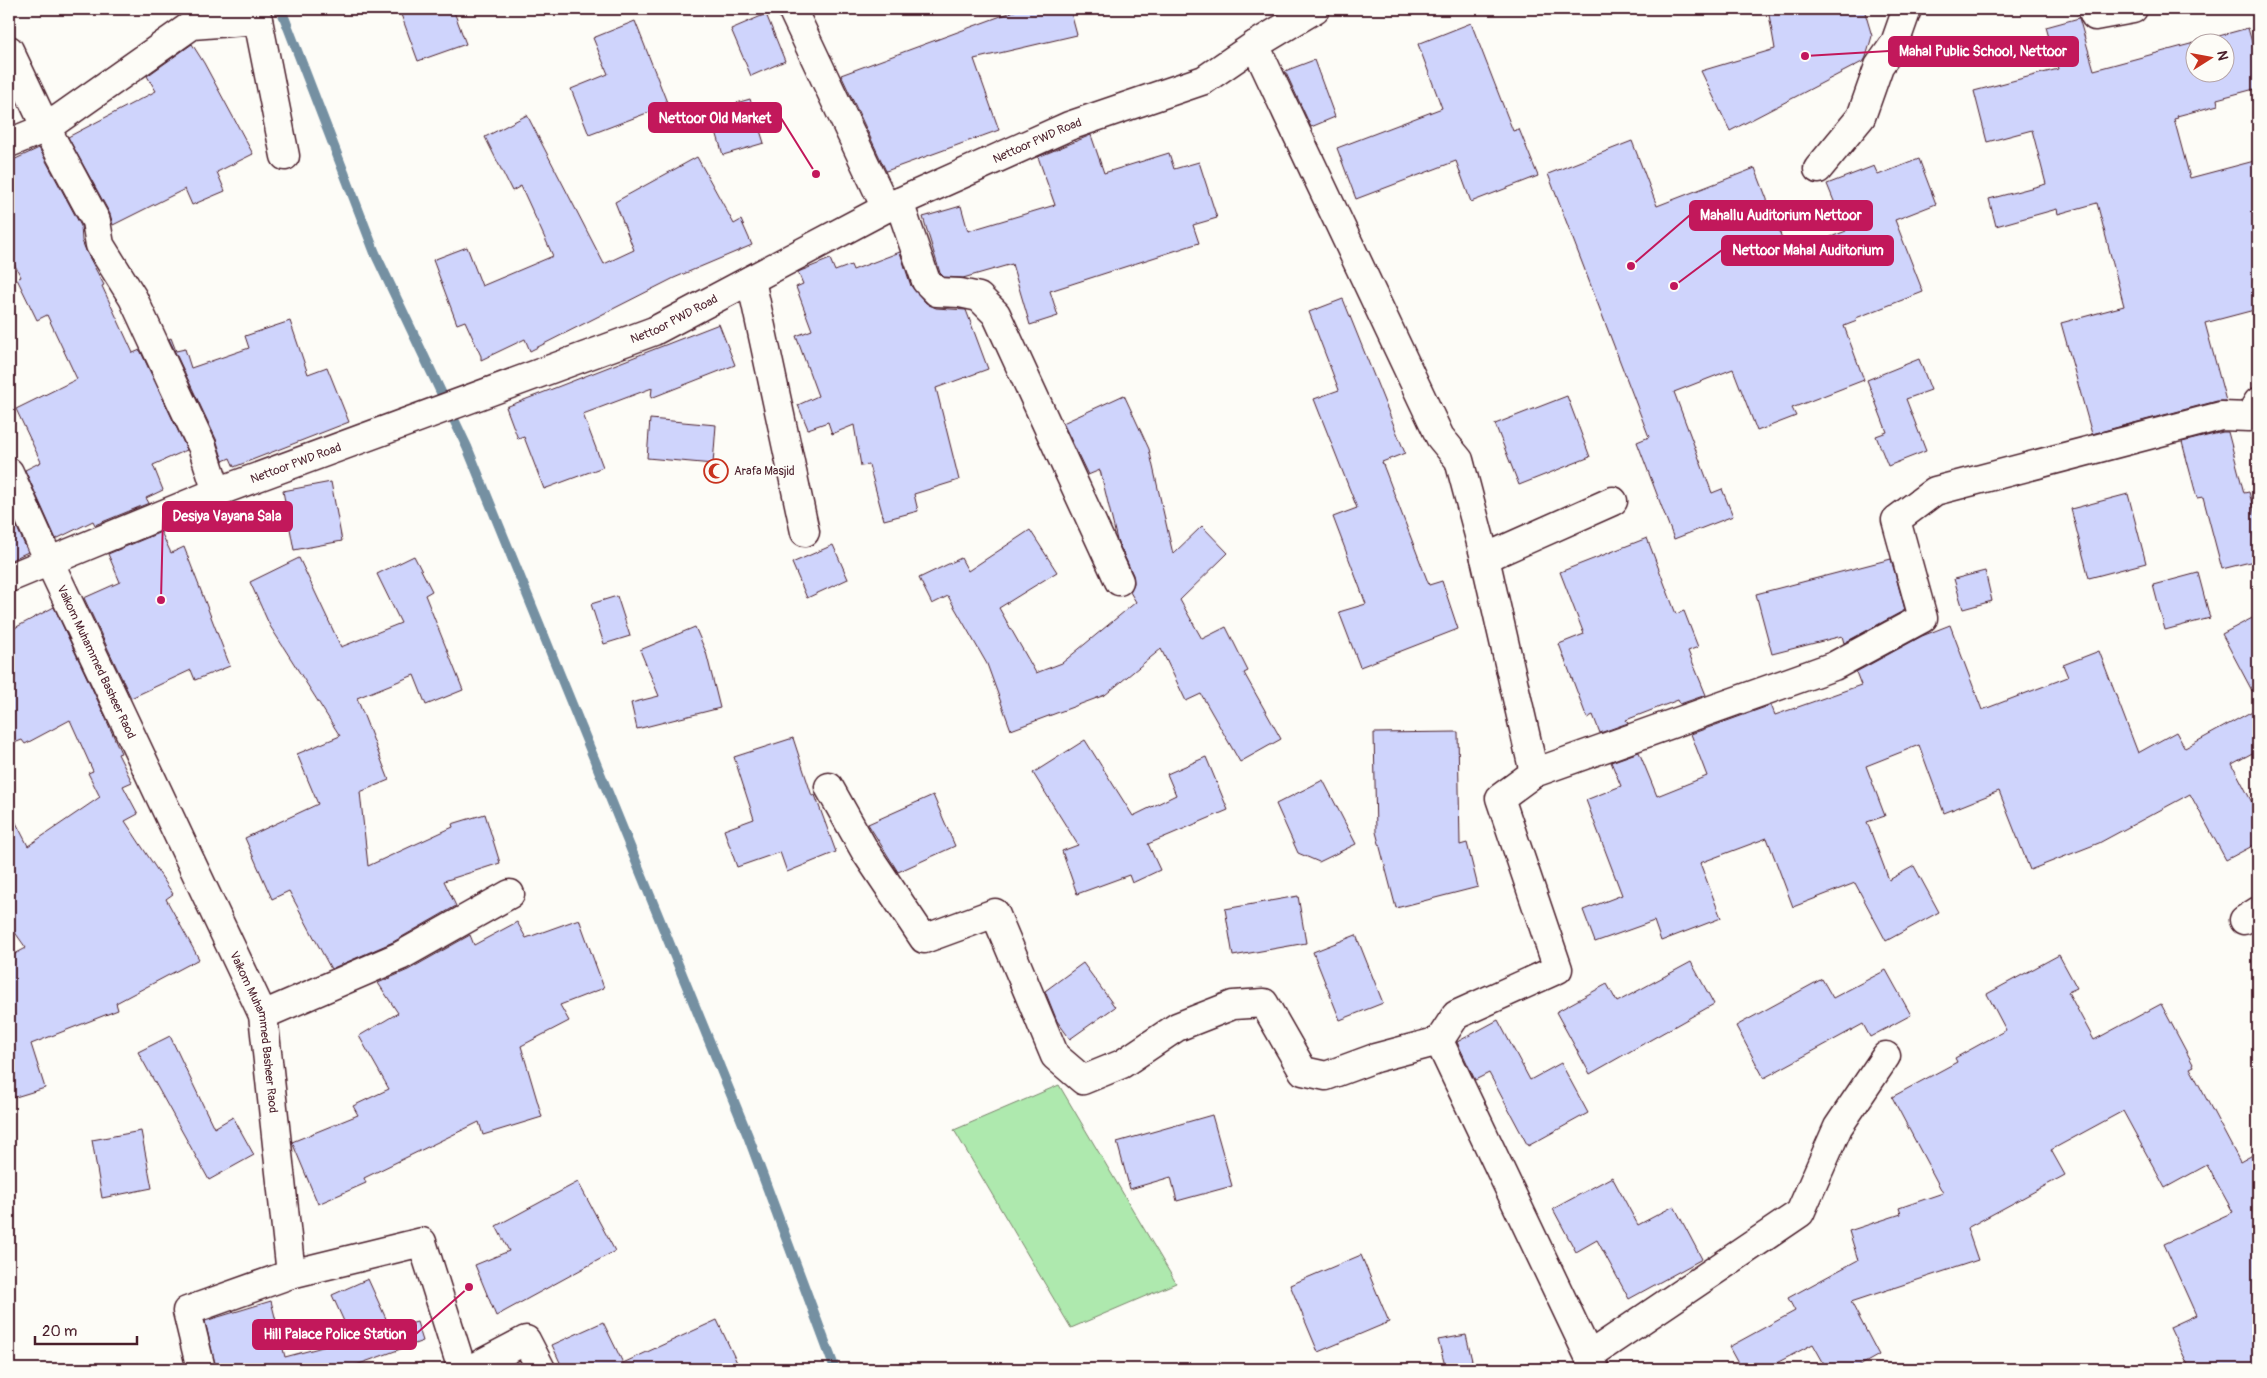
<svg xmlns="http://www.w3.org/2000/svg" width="2267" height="1378" viewBox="0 0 2267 1378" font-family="Pangolin,sans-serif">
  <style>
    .green { fill: #aee9ae; stroke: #7c846c }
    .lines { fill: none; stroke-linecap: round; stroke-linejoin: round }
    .stream { stroke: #7490a2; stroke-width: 10 }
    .building { fill: #cfd4fc; stroke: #4a1f2b }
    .minor-casing { stroke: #4a1f2b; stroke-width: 31 }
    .minor { stroke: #fdfcf7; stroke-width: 28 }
    .labels { text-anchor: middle; stroke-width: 4.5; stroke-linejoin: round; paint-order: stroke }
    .street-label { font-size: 12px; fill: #4a1f2b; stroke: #fdfcf7 }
    .poi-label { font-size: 12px; fill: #4a1f2b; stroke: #fdfcf7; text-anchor: start }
    .leader { fill: none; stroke: #c2185b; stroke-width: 2 }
    .callout-dot { fill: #c2185b; stroke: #fdfcf7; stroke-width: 2 }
    .callout { fill: #c2185b; stroke: #c2185b; stroke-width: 2 }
    .callout-label { font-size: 14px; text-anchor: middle; font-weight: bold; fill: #fff }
  </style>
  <rect width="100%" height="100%" fill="#fdfcf7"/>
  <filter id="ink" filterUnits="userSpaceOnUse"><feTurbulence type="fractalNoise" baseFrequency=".02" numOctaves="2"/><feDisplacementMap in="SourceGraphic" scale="10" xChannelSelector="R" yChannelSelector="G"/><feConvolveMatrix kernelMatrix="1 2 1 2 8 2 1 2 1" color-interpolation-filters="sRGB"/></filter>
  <g filter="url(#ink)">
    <path class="green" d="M 1059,1085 L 1176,1283 L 1071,1328 L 954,1130 Z"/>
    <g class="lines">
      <path class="stream" d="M 281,9 L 375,253 L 467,447 L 748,1136 L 835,1369"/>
    </g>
    <path class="building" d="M 399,9 L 453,9 L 466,44 L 418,61 Z
      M 1020,9 L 1070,9 L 1077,35 L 974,59 L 999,130 L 886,171 L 841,75 Z
      M 1768,9 L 1864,9 L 1872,36 L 1866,57 L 1864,61 L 1730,131 L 1701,71 L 1775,49 Z
      M 766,14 L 785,61 L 751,76 L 731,29 Z
      M 2079,18 L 2094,70 L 2194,43 L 2194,72 L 2224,72 L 2224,42 L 2197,42 L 2248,28 L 2258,64 L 2258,88 L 2217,99 L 2218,105 L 2177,116 L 2178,118 L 2174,119 L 2190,178 L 2258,160 L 2258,309 L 2205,323 L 2226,401 L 2217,401 L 2092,434 L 2061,323 L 2124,306 L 2097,203 L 2058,214 L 2057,209 L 1996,226 L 1989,199 L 2046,184 L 2032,130 L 1987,142 L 1974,91 L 2058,69 L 2046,27 Z
      M 635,21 L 668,105 L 589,135 L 571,89 L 608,74 L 593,38 Z
      M 1471,23 L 1513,131 L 1519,129 L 1538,176 L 1471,202 L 1456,161 L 1356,199 L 1337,148 L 1442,108 L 1418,44 Z
      M 192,44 L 204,63 L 253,154 L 217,172 L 225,191 L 192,205 L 185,189 L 113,225 L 110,214 L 68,137 L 156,91 L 147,76 Z
      M 1314,60 L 1335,117 L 1311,127 L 1285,71 Z
      M 750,99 L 764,143 L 723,155 L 710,111 Z
      M 527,115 L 604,264 L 634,250 L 615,202 L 697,157 L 734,224 L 741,220 L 752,245 L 674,278 L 530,351 L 525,339 L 481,360 L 481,356 L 465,321 L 457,324 L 433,260 L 467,247 L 482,286 L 553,256 L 521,186 L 512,191 L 485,137 Z
      M 1091,135 L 1104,173 L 1169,153 L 1174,169 L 1199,162 L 1217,218 L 1193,225 L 1199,243 L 1050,291 L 1058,316 L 1030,325 L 1012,264 L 963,278 L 944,277 L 940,273 L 923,217 L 961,206 L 968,231 L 1055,205 L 1038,157 Z
      M 1632,141 L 1657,206 L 1755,168 L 1788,254 L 1846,231 L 1827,184 L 1874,166 L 1878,175 L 1919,159 L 1936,204 L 1895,220 L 1923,292 L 1856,318 L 1857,321 L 1844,326 L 1864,380 L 1792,408 L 1796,416 L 1757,431 L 1733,369 L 1674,392 L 1712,493 L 1722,489 L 1733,516 L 1674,539 L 1637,442 L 1649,437 L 1548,174 Z
      M 39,148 L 81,226 L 82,241 L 87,253 L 104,285 L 102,286 L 133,353 L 140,350 L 187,450 L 153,465 L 163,490 L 146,498 L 149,503 L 95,525 L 93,521 L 56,539 L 25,470 L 41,462 L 16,409 L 77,379 L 47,315 L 37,320 L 17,279 L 21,277 L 9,254 L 9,162 Z
      M 900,252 L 911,286 L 926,303 L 936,308 L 966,310 L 988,369 L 936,388 L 959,480 L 914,494 L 918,511 L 884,520 L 869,465 L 861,466 L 854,425 L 832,434 L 828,422 L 808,429 L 798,405 L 818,396 L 796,336 L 812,330 L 796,287 L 803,284 L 798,272 L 830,259 L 835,271 L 851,265 L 853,270 Z
      M 1343,299 L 1405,453 L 1382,462 L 1429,585 L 1442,581 L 1458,629 L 1360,667 L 1339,612 L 1366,604 L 1333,517 L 1357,508 L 1314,399 L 1339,390 L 1309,312 Z
      M 290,321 L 308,374 L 327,367 L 349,422 L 234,467 L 230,458 L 223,461 L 216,439 L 169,339 L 171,338 L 176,351 L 185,349 L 191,368 L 249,348 L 245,336 Z
      M 719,324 L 735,365 L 651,398 L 652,388 L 583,414 L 603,467 L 544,489 L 524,437 L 518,439 L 506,407 Z
      M 1919,359 L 1931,390 L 1906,399 L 1926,451 L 1888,466 L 1876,436 L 1887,432 L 1867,380 Z
      M 1124,395 L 1149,449 L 1173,554 L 1202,526 L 1228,553 L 1180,600 L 1202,639 L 1226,627 L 1248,671 L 1244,673 L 1281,739 L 1240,762 L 1201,694 L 1186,701 L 1161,649 L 1105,695 L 1011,730 L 987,664 L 948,596 L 932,604 L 919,578 L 961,558 L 968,571 L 1030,530 L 1057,572 L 999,608 L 1036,673 L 1062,663 L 1136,602 L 1130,592 L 1134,583 L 1133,575 L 1117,540 L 1100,470 L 1088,475 L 1063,423 Z
      M 1567,396 L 1590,457 L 1519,485 L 1495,424 Z
      M 650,419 L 716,425 L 713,464 L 647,458 Z
      M 2223,432 L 2228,432 L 2244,493 L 2249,492 L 2258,526 L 2258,560 L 2222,569 L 2203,497 L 2197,498 L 2182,442 Z
      M 331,482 L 342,541 L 294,550 L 283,491 Z
      M 2128,494 L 2146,563 L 2089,578 L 2071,509 Z
      M 9,510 L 28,552 L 9,561 Z
      M 161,532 L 171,553 L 184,547 L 230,666 L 195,680 L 191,670 L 131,698 L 84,598 L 120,582 L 108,554 Z
      M 1647,538 L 1676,614 L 1684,611 L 1698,647 L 1688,651 L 1706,695 L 1680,704 L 1678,700 L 1626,720 L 1628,723 L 1600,733 L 1593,715 L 1587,718 L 1559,644 L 1584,634 L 1560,572 Z
      M 833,545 L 848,579 L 807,598 L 792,563 Z
      M 414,556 L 432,591 L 425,595 L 463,690 L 426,705 L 414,675 L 357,698 L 389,780 L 360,792 L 368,866 L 453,827 L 452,824 L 485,814 L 500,863 L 444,881 L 456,906 L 393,942 L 331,969 L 289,891 L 272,899 L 245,838 L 318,804 L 297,754 L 340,736 L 270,626 L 250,582 L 299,558 L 341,647 L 401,623 L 377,574 Z
      M 1891,559 L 1905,610 L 1844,643 L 1842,636 L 1772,654 L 1756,594 Z
      M 1985,571 L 1992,601 L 1963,609 L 1954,579 Z
      M 2198,573 L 2210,618 L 2165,630 L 2153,585 Z
      M 617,596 L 630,636 L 604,644 L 591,604 Z
      M 54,607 L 103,712 L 121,753 L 118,754 L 132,782 L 123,786 L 138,814 L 125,821 L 173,894 L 166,899 L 199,959 L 116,1003 L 118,1010 L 31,1044 L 45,1088 L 9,1099 L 9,957 L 26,948 L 9,924 L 9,809 L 28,846 L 100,797 L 88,773 L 93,771 L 70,720 L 25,744 L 22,740 L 9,745 L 9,631 Z
      M 2258,615 L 2258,702 L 2222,634 Z
      M 1950,625 L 1982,710 L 2068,677 L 2063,665 L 2099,651 L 2138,753 L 2176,732 L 2185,748 L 2258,708 L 2258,750 L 2232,764 L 2258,814 L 2258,843 L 2226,860 L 2190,794 L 2099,843 L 2030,870 L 1999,791 L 1944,813 L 1919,745 L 1866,766 L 1885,816 L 1867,822 L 1889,880 L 1914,866 L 1939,912 L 1886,941 L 1855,883 L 1793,907 L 1767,838 L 1700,863 L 1721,918 L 1661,941 L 1654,921 L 1595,942 L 1583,910 L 1622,895 L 1586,800 L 1621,786 L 1611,762 L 1639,752 L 1657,796 L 1707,776 L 1691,734 L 1771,705 L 1775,715 L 1861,685 L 1856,672 L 1922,636 Z
      M 695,627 L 706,652 L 720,708 L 637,729 L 631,703 L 659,696 L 640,650 Z
      M 1458,732 L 1460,845 L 1467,843 L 1478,887 L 1396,908 L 1376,832 L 1374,733 Z
      M 793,738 L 812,796 L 815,795 L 836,852 L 787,872 L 780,852 L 737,867 L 724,830 L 754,819 L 734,757 Z
      M 1085,740 L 1133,816 L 1176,795 L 1167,774 L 1206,757 L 1228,810 L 1148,844 L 1160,870 L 1132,883 L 1129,875 L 1077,894 L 1062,851 L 1078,845 L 1033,773 Z
      M 1323,780 L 1356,844 L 1319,862 L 1298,853 L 1276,804 Z
      M 933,795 L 955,846 L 898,872 L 868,824 Z
      M 1298,896 L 1306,943 L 1233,956 L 1225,909 Z
      M 579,919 L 604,988 L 560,1005 L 569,1021 L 521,1046 L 542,1117 L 483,1135 L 479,1122 L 364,1178 L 366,1183 L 318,1204 L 292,1142 L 358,1115 L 353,1106 L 389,1089 L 359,1036 L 398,1013 L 378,983 L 408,970 L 470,935 L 474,945 L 517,922 L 526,938 Z
      M 1356,935 L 1383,1003 L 1340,1020 L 1313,952 Z
      M 2059,955 L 2077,988 L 2068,992 L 2094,1040 L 2161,1004 L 2194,1066 L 2190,1068 L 2240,1162 L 2258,1152 L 2258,1369 L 2190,1369 L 2170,1327 L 2196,1315 L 2164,1244 L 2233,1212 L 2207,1165 L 2165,1188 L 2123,1111 L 2051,1150 L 2065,1175 L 1967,1228 L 1978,1260 L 1851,1302 L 1879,1355 L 1854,1369 L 1827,1369 L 1813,1344 L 1765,1369 L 1741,1369 L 1729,1347 L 1795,1311 L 1788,1298 L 1858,1260 L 1849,1231 L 1901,1214 L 1899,1208 L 1943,1193 L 1892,1097 L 1957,1062 L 1955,1058 L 2006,1030 L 1987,994 Z
      M 1691,962 L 1714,1004 L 1590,1074 L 1556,1012 L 1607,984 L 1617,1002 Z
      M 1083,963 L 1115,1007 L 1070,1039 L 1057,1021 L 1045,991 Z
      M 1886,970 L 1911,1015 L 1870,1037 L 1863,1024 L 1764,1078 L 1736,1026 L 1822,979 L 1833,998 Z
      M 1498,1020 L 1530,1080 L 1561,1063 L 1588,1113 L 1528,1146 L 1489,1073 L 1475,1080 L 1457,1042 Z
      M 170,1036 L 214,1128 L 233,1117 L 254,1155 L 209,1180 L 138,1052 Z
      M 1212,1115 L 1232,1186 L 1177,1201 L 1171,1177 L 1130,1189 L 1117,1142 Z
      M 141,1131 L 152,1188 L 102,1198 L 92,1140 Z
      M 1612,1177 L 1638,1225 L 1674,1206 L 1702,1259 L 1629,1299 L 1597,1240 L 1576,1252 L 1553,1209 Z
      M 578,1182 L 615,1251 L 496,1316 L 475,1265 L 509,1251 L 496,1226 Z
      M 1361,1255 L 1389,1322 L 1318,1352 L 1290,1285 Z
      M 368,1279 L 388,1323 L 352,1339 L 332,1295 Z
      M 271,1301 L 285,1357 L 417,1322 L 423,1341 L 345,1369 L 216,1369 L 205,1321 Z
      M 717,1320 L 740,1369 L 563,1369 L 552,1345 L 603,1322 L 623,1363 Z
      M 1466,1335 L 1474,1369 L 1446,1369 L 1438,1340 Z"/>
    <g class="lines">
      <g class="minor-casing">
        <g id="minor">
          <path d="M 254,9 L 258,20 L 285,156"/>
          <path d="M 792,9 L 886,208"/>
          <path d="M 2092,9 L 2095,16 L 2133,9"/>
          <path d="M 1255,45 L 1440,437 L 1459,460 L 1485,558 L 1534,773 L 1500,798 L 1558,969 L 1456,1015 L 1439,1041 L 1595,1369"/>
          <path d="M 9,50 L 46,128 L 96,221 L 100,245 L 133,298 L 158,352 L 202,446 L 217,492"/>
          <path d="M 9,143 L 46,128 L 192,25 L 258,20"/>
          <path d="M 1818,169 L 1861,117 L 1879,66 L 1895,43 L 1907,9"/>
          <path d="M 899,202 L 926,281 L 937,292 L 960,293 L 979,297 L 996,314 L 1119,581"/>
          <path d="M 751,280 L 805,532"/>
          <path id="s1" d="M 9,472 L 49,561 L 263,1015 L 291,1274 L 422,1242 L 462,1369"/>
          <path d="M 1485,558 L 1613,501"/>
          <path id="s2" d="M 9,578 L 217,492 L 654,331 L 886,208 L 1069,126 L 1204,80 L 1255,45 L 1315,9"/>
          <path d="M 1534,773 L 1834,666 L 1923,618 L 1896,520 L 1935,491 L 2221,416 L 2249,417 L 2258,402"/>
          <path d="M 829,787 L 865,851 L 924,939 L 995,913 L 1055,1056 L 1083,1080 L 1122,1064 L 1177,1027 L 1233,1005 L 1264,1003 L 1303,1071 L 1326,1076 L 1375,1058 L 1439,1041"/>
          <path d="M 2244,920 L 2258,911"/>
          <path d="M 263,1015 L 400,956 L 510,894"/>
          <path d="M 1590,1355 L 1800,1213 L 1838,1127 L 1886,1056"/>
          <path d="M 201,1369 L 187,1311 L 291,1274"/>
          <path d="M 471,1369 L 526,1340 L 541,1369"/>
        </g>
      </g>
      <use href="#minor" class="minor"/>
    </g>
  </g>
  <defs>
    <g id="mosque-ring" transform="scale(1.25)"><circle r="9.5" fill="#fdfcf7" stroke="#c8321e" stroke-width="1.5"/><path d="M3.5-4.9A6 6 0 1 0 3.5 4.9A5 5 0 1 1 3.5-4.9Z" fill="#c8321e"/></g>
  </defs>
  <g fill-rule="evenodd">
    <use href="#mosque-ring" x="716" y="471"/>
  </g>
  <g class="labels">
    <g class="street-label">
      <text dy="4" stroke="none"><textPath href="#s2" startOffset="1119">Nettoor PWD Road</textPath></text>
      <text dy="4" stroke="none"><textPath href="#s2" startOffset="714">Nettoor PWD Road</textPath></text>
      <text dy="4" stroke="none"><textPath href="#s2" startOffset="309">Nettoor PWD Road</textPath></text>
      <text dy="4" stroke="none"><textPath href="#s1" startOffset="209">Vaikom Muhammed Basheer Raod</textPath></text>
      <text dy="4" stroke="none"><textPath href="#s1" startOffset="614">Vaikom Muhammed Basheer Raod</textPath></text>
    </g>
    <g class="poi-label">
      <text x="734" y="475">Arafa Masjid</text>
    </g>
  </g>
  <path class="leader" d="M1805 56L1889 51M816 174L781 118M1631 266L1690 215M1674 286L1722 250M161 600L163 516M469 1287L416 1334"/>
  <g class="callout-dot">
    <circle cx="1805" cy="56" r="5"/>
    <circle cx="816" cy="174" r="5"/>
    <circle cx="1631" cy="266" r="5"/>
    <circle cx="1674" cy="286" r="5"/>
    <circle cx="161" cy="600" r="5"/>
    <circle cx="469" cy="1287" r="5"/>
  </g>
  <g class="callout">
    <rect x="1889" y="37" width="189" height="29" rx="5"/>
    <rect x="649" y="103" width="132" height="29" rx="5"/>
    <rect x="1690" y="201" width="182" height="29" rx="5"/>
    <rect x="1722" y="236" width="171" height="29" rx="5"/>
    <rect x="163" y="502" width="129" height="29" rx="5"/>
    <rect x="253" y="1320" width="163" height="29" rx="5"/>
  </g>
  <g class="callout-label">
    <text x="1983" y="56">Mahal Public School, Nettoor</text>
    <text x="715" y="123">Nettoor Old Market</text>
    <text x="1781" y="220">Mahallu Auditorium Nettoor</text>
    <text x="1808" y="255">Nettoor Mahal Auditorium</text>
    <text x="227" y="521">Desiya Vayana Sala</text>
    <text x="335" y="1339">Hill Palace Police Station</text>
  </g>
  <rect width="2267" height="1378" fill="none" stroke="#fdfcf7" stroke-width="30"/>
  <rect x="15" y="15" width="2237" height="1348" fill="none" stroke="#4a1f2b" stroke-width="2" filter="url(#ink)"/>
  <g transform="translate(2210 58) rotate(79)"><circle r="24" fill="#fdfcf7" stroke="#b5a4a5"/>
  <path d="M0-4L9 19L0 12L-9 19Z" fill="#c8321e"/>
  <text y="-8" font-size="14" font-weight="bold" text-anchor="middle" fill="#4a1f2b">N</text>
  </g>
  <path d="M35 1336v8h102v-8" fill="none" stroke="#4a1f2b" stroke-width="2.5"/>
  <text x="42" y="1336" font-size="15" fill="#4a1f2b" stroke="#fdfcf7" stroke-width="4" paint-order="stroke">20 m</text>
</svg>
